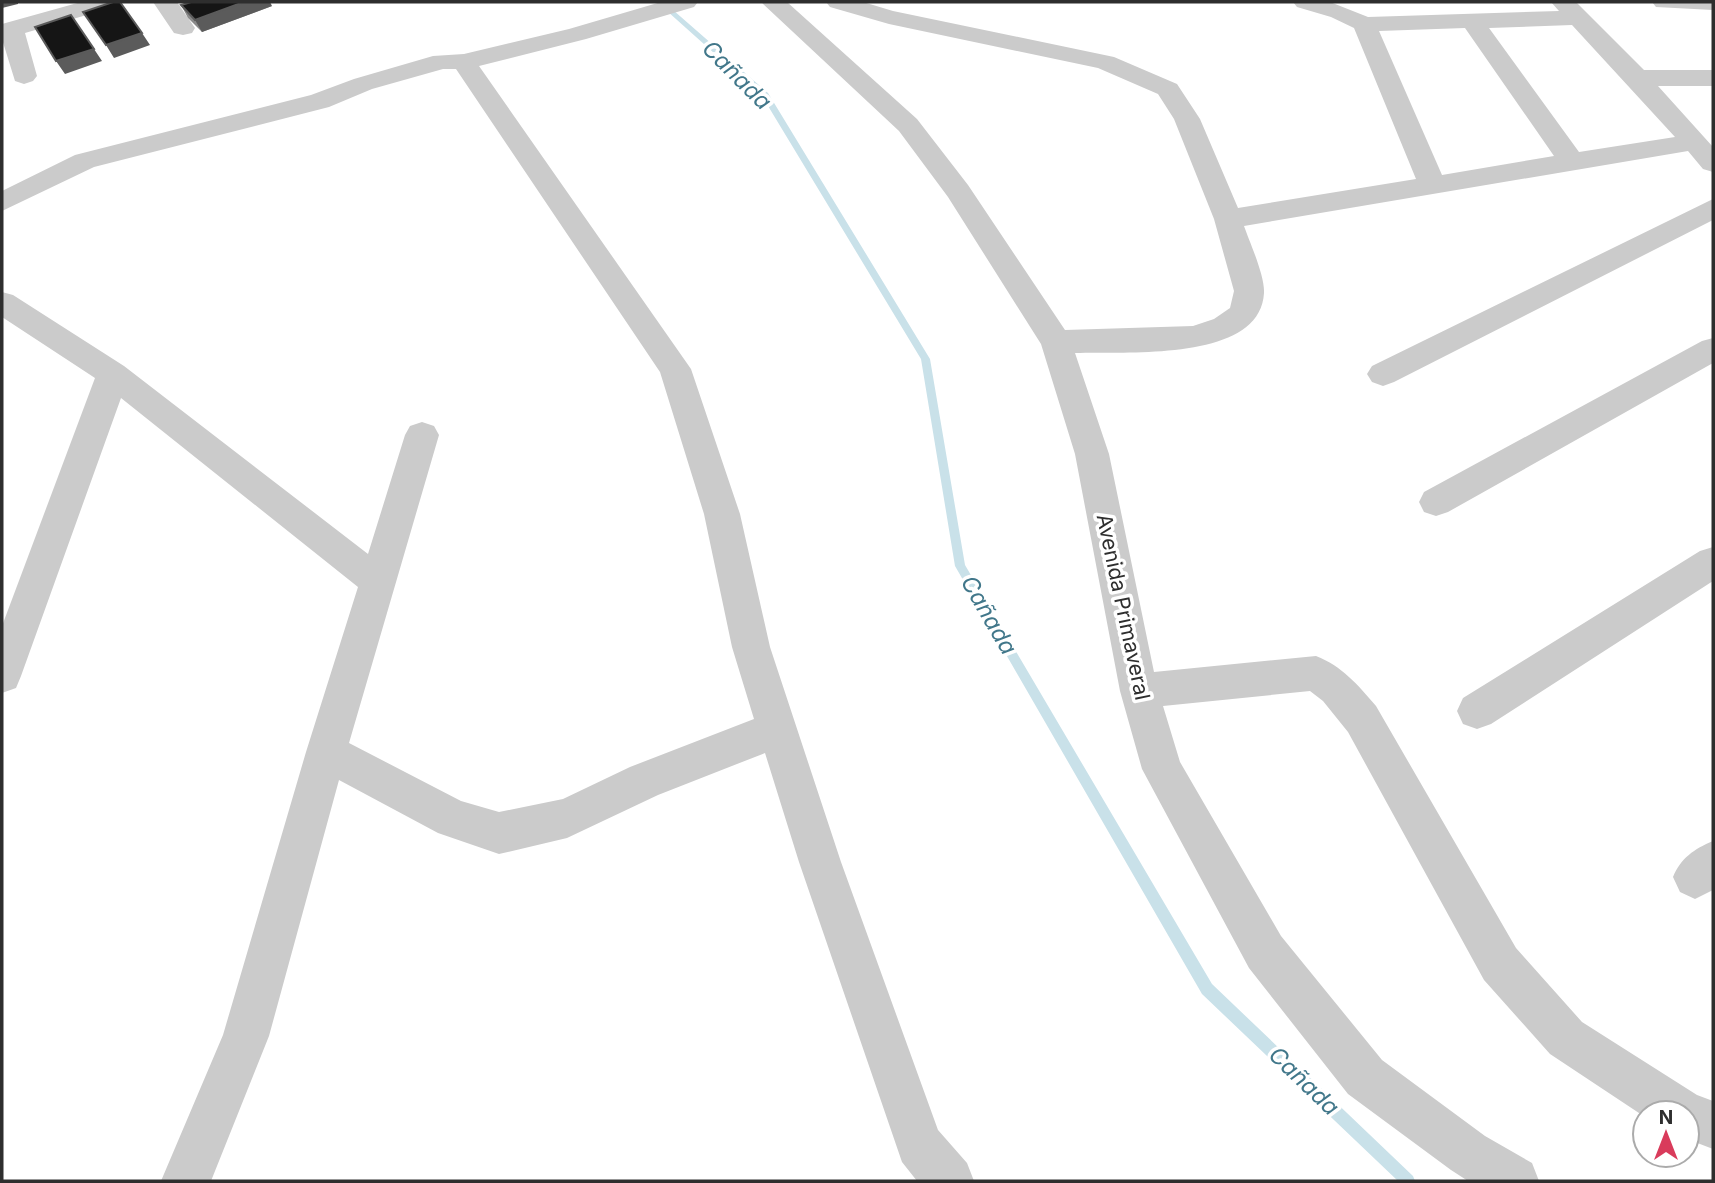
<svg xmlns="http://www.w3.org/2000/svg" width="1715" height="1183" viewBox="0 0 1715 1183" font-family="Inter,sans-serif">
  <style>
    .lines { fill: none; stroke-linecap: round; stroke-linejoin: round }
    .stream { fill: #c9e1e9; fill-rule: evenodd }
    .street { fill: #cbcbcb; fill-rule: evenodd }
    .wall { fill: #8a8a8a }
    .shaded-wall { fill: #5b5b5b }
    .building { fill: #151515; stroke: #5b5b5b; stroke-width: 2 }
    .labels { text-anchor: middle; stroke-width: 7; stroke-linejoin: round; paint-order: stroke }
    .street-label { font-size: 21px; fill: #2e2e2e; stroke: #fff }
    .water-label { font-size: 23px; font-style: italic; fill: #41778a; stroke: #fff }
  </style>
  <rect width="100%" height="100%" fill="#fff"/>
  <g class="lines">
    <path class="stream" d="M 669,2 L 675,2 L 673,10 L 768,93 L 930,359 L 965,565 L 1212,984 L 1413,1176 L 1415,1181 L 1398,1181 L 1202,994 L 955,566 L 921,359 L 762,96 L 667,11 Z"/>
    <path class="street" d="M 81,2 L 118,2 L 114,7 L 25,33 L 37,76 L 33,81 L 24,84 L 15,81 L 2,39 L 2,24 Z
      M 153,2 L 177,2 L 195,28 L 192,33 L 183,35 L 174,33 Z
      M 661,2 L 698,2 L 694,7 L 586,39 L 479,66 L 691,369 L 740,514 L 770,647 L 841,862 L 938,1130 L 967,1163 L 974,1181 L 917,1181 L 902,1162 L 799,862 L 765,753 L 658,795 L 567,838 L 499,854 L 438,833 L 339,780 L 269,1036 L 211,1181 L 161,1181 L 223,1035 L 306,752 L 358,587 L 121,398 L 21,676 L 16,688 L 2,693 L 2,626 L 95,378 L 2,317 L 2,292 L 13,295 L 124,366 L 368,554 L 405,435 L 410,426 L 422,422 L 434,426 L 439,435 L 349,743 L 461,801 L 499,812 L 563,799 L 630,767 L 754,719 L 732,647 L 704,514 L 660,372 L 456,69 L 443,69 L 372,89 L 329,107 L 94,167 L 2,211 L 2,191 L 75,155 L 311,95 L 354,79 L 433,56 L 464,54 L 569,29 Z
      M 761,2 L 787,2 L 917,119 L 968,185 L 1065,330 L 1193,326 L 1214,319 L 1230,308 L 1234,291 L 1214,219 L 1174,119 L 1158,94 L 1098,68 L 889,24 L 830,7 L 826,2 L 863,2 L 893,11 L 1114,57 L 1177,84 L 1200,119 L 1238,208 L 1416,179 L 1354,28 L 1331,17 L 1297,7 L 1293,2 L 1330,2 L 1368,17 L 1559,11 L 1551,2 L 1576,2 L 1644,70 L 1713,70 L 1713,86 L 1658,86 L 1713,147 L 1713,172 L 1703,169 L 1688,151 L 1244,226 C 1250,243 1265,276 1264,293 C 1260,363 1124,351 1075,353 L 1109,454 L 1154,672 L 1316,656 C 1342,666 1358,685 1376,706 L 1516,948 L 1582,1022 L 1697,1095 L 1713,1101 L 1713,1149 L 1687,1139 L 1687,1113 L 1645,1113 L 1645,1117 L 1550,1054 L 1484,980 L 1348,732 L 1323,701 L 1310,691 L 1163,706 L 1180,762 L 1281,936 L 1382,1060 L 1485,1136 L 1532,1163 L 1539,1181 L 1468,1181 L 1451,1170 L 1348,1094 L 1249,968 L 1142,769 L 1120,691 L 1075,454 L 1041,344 L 948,197 L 899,131 ZM 1572,25 L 1675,137 L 1579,152 L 1489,28 ZM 1465,28 L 1554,156 L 1442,175 L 1379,31 Z
      M 1652,2 L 1713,2 L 1713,10 L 1656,7 Z
      M 1713,199 L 1713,220 L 1394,382 L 1383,386 L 1372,382 L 1367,374 L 1372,366 Z
      M 1713,338 L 1713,363 L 1448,512 L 1436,516 L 1424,512 L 1419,502 L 1424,492 L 1702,341 Z
      M 1713,547 L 1713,581 L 1491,724 L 1477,729 L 1463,724 L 1457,711 L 1463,698 L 1700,551 Z
      M 1713,841 L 1713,890 L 1695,899 L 1680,892 L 1673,877 C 1681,858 1694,849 1713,841 Z"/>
  </g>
  <path class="wall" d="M 181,5 L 272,6 L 202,32 L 188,18 Z"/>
  <path class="shaded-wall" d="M 2,2 L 18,2 L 18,4 L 2,8 Z
    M 244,2 L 270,2 L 272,6 L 202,32 L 195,20 Z
    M 142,33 L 150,45 L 114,58 L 106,45 Z
    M 94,49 L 102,61 L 65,74 L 56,61 Z"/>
  <path class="building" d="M 113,2 L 120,2 L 142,33 L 106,45 L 83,12 Z
    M 191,2 L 244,2 L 195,20 L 181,5 Z
    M 71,15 L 94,49 L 56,61 L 35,27 Z"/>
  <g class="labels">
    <g class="street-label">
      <text transform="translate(1123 607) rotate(78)" y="7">Avenida Primaveral</text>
    </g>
    <g class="water-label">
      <text transform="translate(737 75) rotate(45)" y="8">Cañada</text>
      <text transform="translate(989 615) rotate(60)" y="8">Cañada</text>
      <text transform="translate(1304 1081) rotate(44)" y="8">Cañada</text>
    </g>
  </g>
  <rect width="1715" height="1183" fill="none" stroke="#2e2e2e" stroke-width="7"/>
  <g transform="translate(1666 1134)"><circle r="33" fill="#ffffff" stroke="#ababab" stroke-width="2"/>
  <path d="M0-5L12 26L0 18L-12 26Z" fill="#d93b5b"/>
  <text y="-10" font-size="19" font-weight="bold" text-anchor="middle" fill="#2e2e2e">N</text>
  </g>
</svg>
